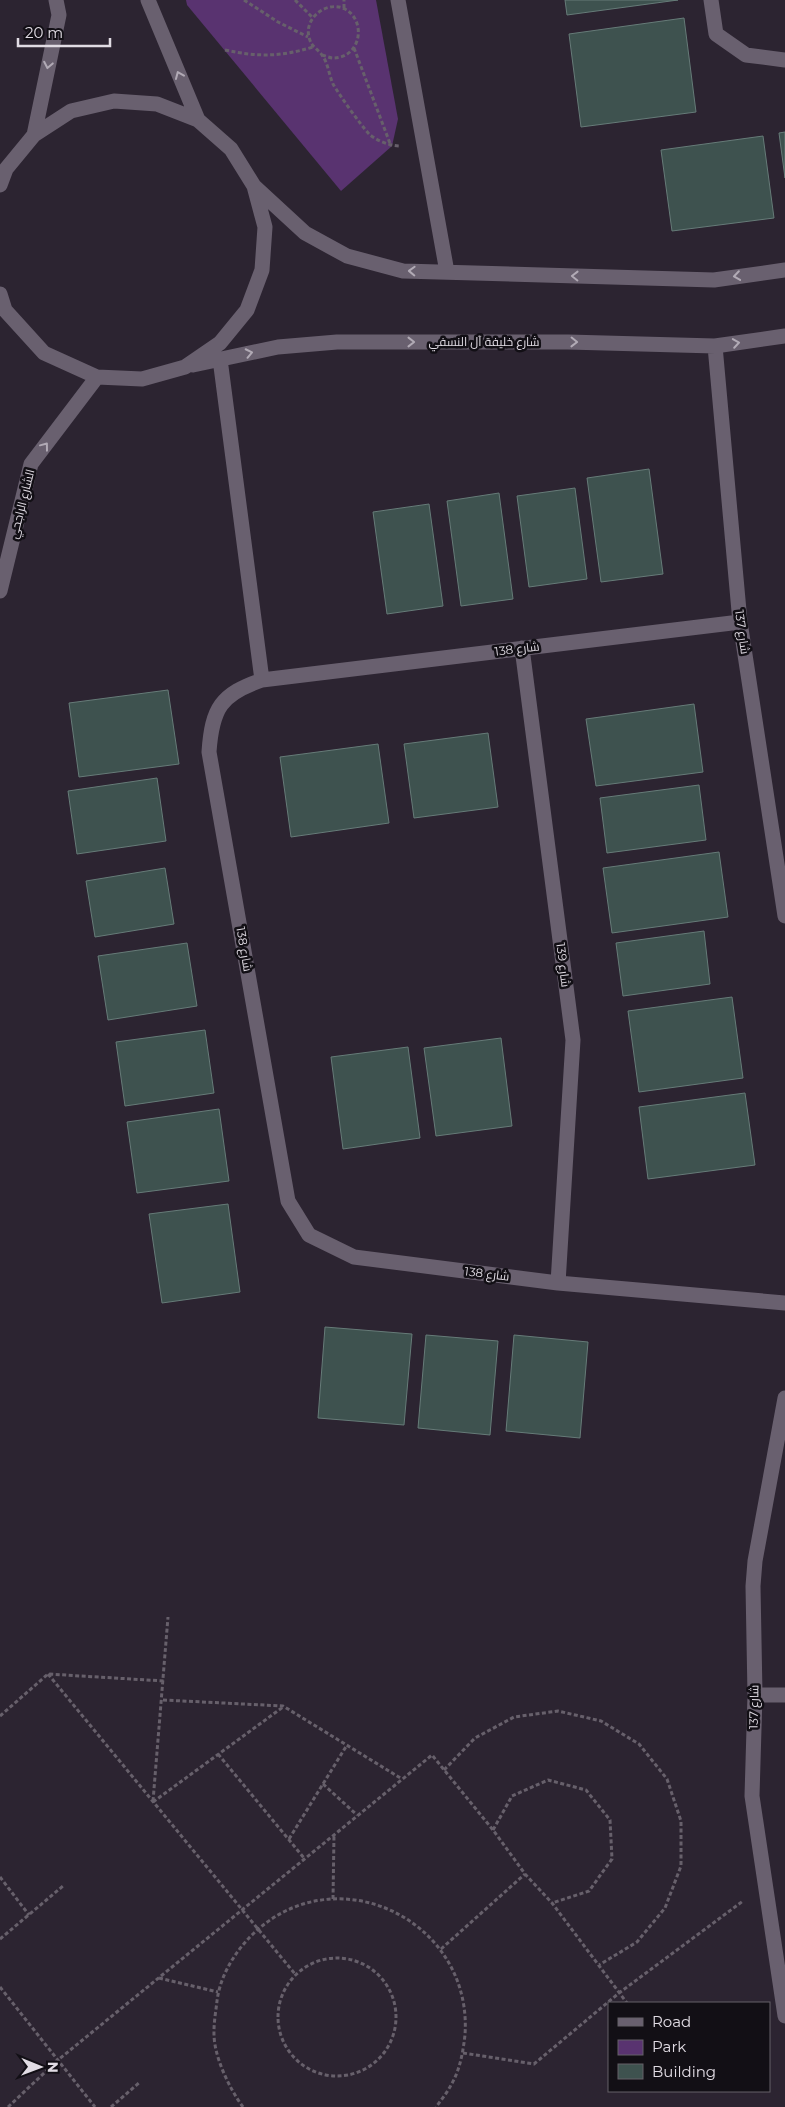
<svg xmlns="http://www.w3.org/2000/svg" width="785" height="2107" viewBox="0 0 785 2107" font-family="Montserrat,Cairo,sans-serif">
  <style>
    .green { fill: #593370 }
    .building { fill: #3e524f; stroke: #667b78 }
    .lines { fill: none; stroke-linecap: round; stroke-linejoin: round }
    .path { stroke: #67606b; stroke-width: 3; stroke-dasharray: 4 2.5; stroke-linecap: butt }
    .minor { stroke: #69606f; stroke-width: 15 }
    .oneway { stroke: #b1aab5 }
    .labels { text-anchor: middle; stroke-width: 5; stroke-linejoin: round; paint-order: stroke }
    .street-label { font-size: 12px; fill: #e1dce4; stroke: #120f15 }
  </style>
  <rect width="100%" height="100%" fill="#2c2431"/>
  <path class="green" d="M 186,0 L 376,0 L 398,119 L 392,146 L 341,191 L 187,5 Z"/>
  <path class="building" d="M 565,0 L 678,0 L 567,15 Z
    M 684,18 L 696,112 L 581,127 L 569,34 Z
    M 785,132 L 785,178 L 779,133 Z
    M 763,136 L 774,218 L 672,231 L 661,150 Z
    M 649,469 L 663,574 L 601,582 L 587,478 Z
    M 575,488 L 587,579 L 529,587 L 517,496 Z
    M 499,493 L 513,599 L 461,606 L 447,501 Z
    M 429,504 L 443,606 L 387,614 L 373,512 Z
    M 168,690 L 179,764 L 79,777 L 69,703 Z
    M 694,704 L 703,772 L 596,786 L 586,719 Z
    M 488,733 L 498,807 L 414,818 L 404,744 Z
    M 378,744 L 389,823 L 291,837 L 280,757 Z
    M 157,778 L 166,841 L 77,854 L 68,791 Z
    M 699,785 L 706,840 L 607,853 L 600,798 Z
    M 719,852 L 728,917 L 612,933 L 603,868 Z
    M 165,868 L 174,924 L 95,937 L 86,881 Z
    M 704,931 L 710,984 L 623,996 L 616,943 Z
    M 187,943 L 197,1006 L 108,1020 L 98,956 Z
    M 732,997 L 743,1078 L 639,1092 L 628,1011 Z
    M 205,1030 L 214,1093 L 125,1106 L 116,1042 Z
    M 501,1038 L 512,1126 L 436,1136 L 424,1048 Z
    M 408,1047 L 420,1138 L 343,1149 L 331,1057 Z
    M 745,1093 L 755,1165 L 648,1179 L 639,1107 Z
    M 219,1109 L 229,1181 L 137,1193 L 127,1122 Z
    M 228,1204 L 240,1292 L 162,1303 L 149,1214 Z
    M 325,1327 L 412,1334 L 404,1425 L 318,1418 Z
    M 426,1335 L 498,1341 L 490,1435 L 418,1428 Z
    M 514,1335 L 588,1342 L 580,1438 L 506,1431 Z"/>
  <g class="lines">
    <path class="path" d="M 244,0 L 278,22 L 308,37
      M 295,0 L 312,17
      M 344,8 L 344,0
      M 354,48 L 391,146
      M 225,50 C 258,57 280,57 313,47
      M 322,55 C 326,56 330,58 333,58 C 361,58 367,21 345,9 C 327,0 304,18 309,37 C 311,47 317,48 322,55 C 328,63 329,75 333,84 C 340,96 360,124 369,134 C 377,141 390,146 401,146
      M 48,1674 L 295,1974
      M 163,1700 L 283,1706 L 402,1779
      M 0,1716 L 48,1674 L 164,1681
      M 218,1754 L 304,1858
      M 444,1770 L 475,1738 L 514,1717 L 558,1711 L 601,1721 L 639,1744 L 667,1779 L 681,1821 L 681,1866 L 665,1908 L 637,1942 L 599,1965
      M 323,1784 L 357,1815
      M 153,1801 L 168,1617
      M 153,1802 L 283,1707
      M 493,1830 L 512,1796 L 548,1780 L 586,1790 L 610,1820 L 612,1859 L 589,1891 L 552,1903
      M 289,1839 L 347,1745
      M 0,1877 L 29,1915
      M 333,1899 L 334,1834
      M 0,1939 L 63,1886
      M 441,1949 L 525,1874
      M278 2017a59 59 0 1 1 118 0a59 59 0 1 1-118 0Z
      M 159,1978 L 218,1992
      M 0,1987 L 95,2107
      M 463,2053 L 534,2064 L 619,1993 L 743,1901
      M 8,2107 L 58,2060 L 432,1755 L 493,1830 L 525,1874 L 552,1903 L 627,2003
      M 111,2107 L 140,2082
      M 243,2107 C 229,2088 213,2055 214,2031 C 214,2021 216,2010 217,2001 C 220,1977 233,1955 249,1938 C 331,1852 473,1918 465,2035 C 463,2052 460,2070 451,2085 C 447,2093 441,2100 436,2107"/>
    <path class="minor" d="M 148,0 L 198,120
      M 398,0 L 447,272
      M 711,0 L 716,34 L 746,55 L 785,60
      M 34,135 L 59,15 L 56,0
      M 0,185 L 6,169 L 34,135 L 71,111 L 114,101 L 157,104 L 198,120 L 231,149 L 254,186 L 265,227 L 262,270 L 247,310 L 220,343 L 185,367 L 142,379 L 97,377 L 44,353 L 5,310 L 0,294
      M 254,186 L 305,233 L 347,256 L 403,271 L 714,280 L 785,270
      M 715,346 L 740,622 L 785,916
      M 220,359 L 262,680
      M 193,365 L 278,347 L 337,342 L 568,342 L 715,346 L 785,336
      M 0,591 L 31,464 L 97,377
      M 740,622 L 262,680 C 221,694 212,708 209,752 L 288,1201 L 309,1235 L 354,1257 L 558,1283 L 785,1303
      M 522,648 L 573,1040 L 558,1283
      M 785,1398 L 755,1561 L 753,1586 L 755,1695 L 752,1796 L 785,2016
      M 755,1695 L 785,1695"/>
  </g>
  <defs><path id="oneway-chevron" d="M-2-3.5L2.5 0L-2 3.5" fill="none" stroke-width="1.6" stroke-linecap="round" stroke-linejoin="round" transform="scale(1.25)"/></defs>
  <g class="oneway">
    <use href="#oneway-chevron" transform="translate(48 65) rotate(101)"/>
    <use href="#oneway-chevron" transform="translate(179 75) rotate(-113)"/>
    <use href="#oneway-chevron" transform="translate(412 271) rotate(-178)"/>
    <use href="#oneway-chevron" transform="translate(575 276) rotate(-179)"/>
    <use href="#oneway-chevron" transform="translate(737 276) rotate(172)"/>
    <use href="#oneway-chevron" transform="translate(411 342)"/>
    <use href="#oneway-chevron" transform="translate(574 342) rotate(1)"/>
    <use href="#oneway-chevron" transform="translate(736 343) rotate(-9)"/>
    <use href="#oneway-chevron" transform="translate(249 353) rotate(-12)"/>
    <use href="#oneway-chevron" transform="translate(45 446) rotate(-53)"/>
  </g>
  <g class="labels">
    <g class="street-label">
      <text x="484" y="346">شارع خليفة آل النسفي</text>
      <text transform="translate(22 504) rotate(-76)" y="4">الشارع الراجحي</text>
      <text transform="translate(742 632) rotate(82)" y="4">شارع 137</text>
      <text transform="translate(517 649) rotate(-7)" y="4">شارع 138</text>
      <text transform="translate(244 949) rotate(80)" y="4">شارع 138</text>
      <text transform="translate(563 965) rotate(83)" y="4">شارع 139</text>
      <text transform="translate(487 1274) rotate(7)" y="4">شارع 138</text>
      <text transform="translate(754 1707) rotate(-89)" y="4">شارع 137</text>
    </g>
  </g>
  <rect x="608" y="2002" width="162" height="90" fill="#120f15" stroke="#656168"/>
  <rect x="618" y="2018" width="25" height="8" fill="#69606f" stroke="#656168"/>
  <text x="652" y="2027" font-size="15" fill="#e1dce4">Road</text>
  <rect x="618" y="2040" width="25" height="15" fill="#593370" stroke="#656168"/>
  <text x="652" y="2052" font-size="15" fill="#e1dce4">Park</text>
  <rect x="618" y="2064" width="25" height="15" fill="#3e524f" stroke="#656168"/>
  <text x="652" y="2077" font-size="15" fill="#e1dce4">Building</text>
  <g transform="translate(40 2067) rotate(91)" stroke="#120f15" stroke-width="4" paint-order="stroke">
  <path d="M0-4L9 19L0 12L-9 19Z" fill="#e1dce4"/>
  <text y="-8" font-size="14" font-weight="bold" text-anchor="middle" fill="#e1dce4">N</text>
  </g>
  <path d="M18 38v8h92v-8" fill="none" stroke="#e1dce4" stroke-width="2.5"/>
  <text x="25" y="38" font-size="15" fill="#e1dce4" stroke="#120f15" stroke-width="4" paint-order="stroke">20 m</text>
</svg>
